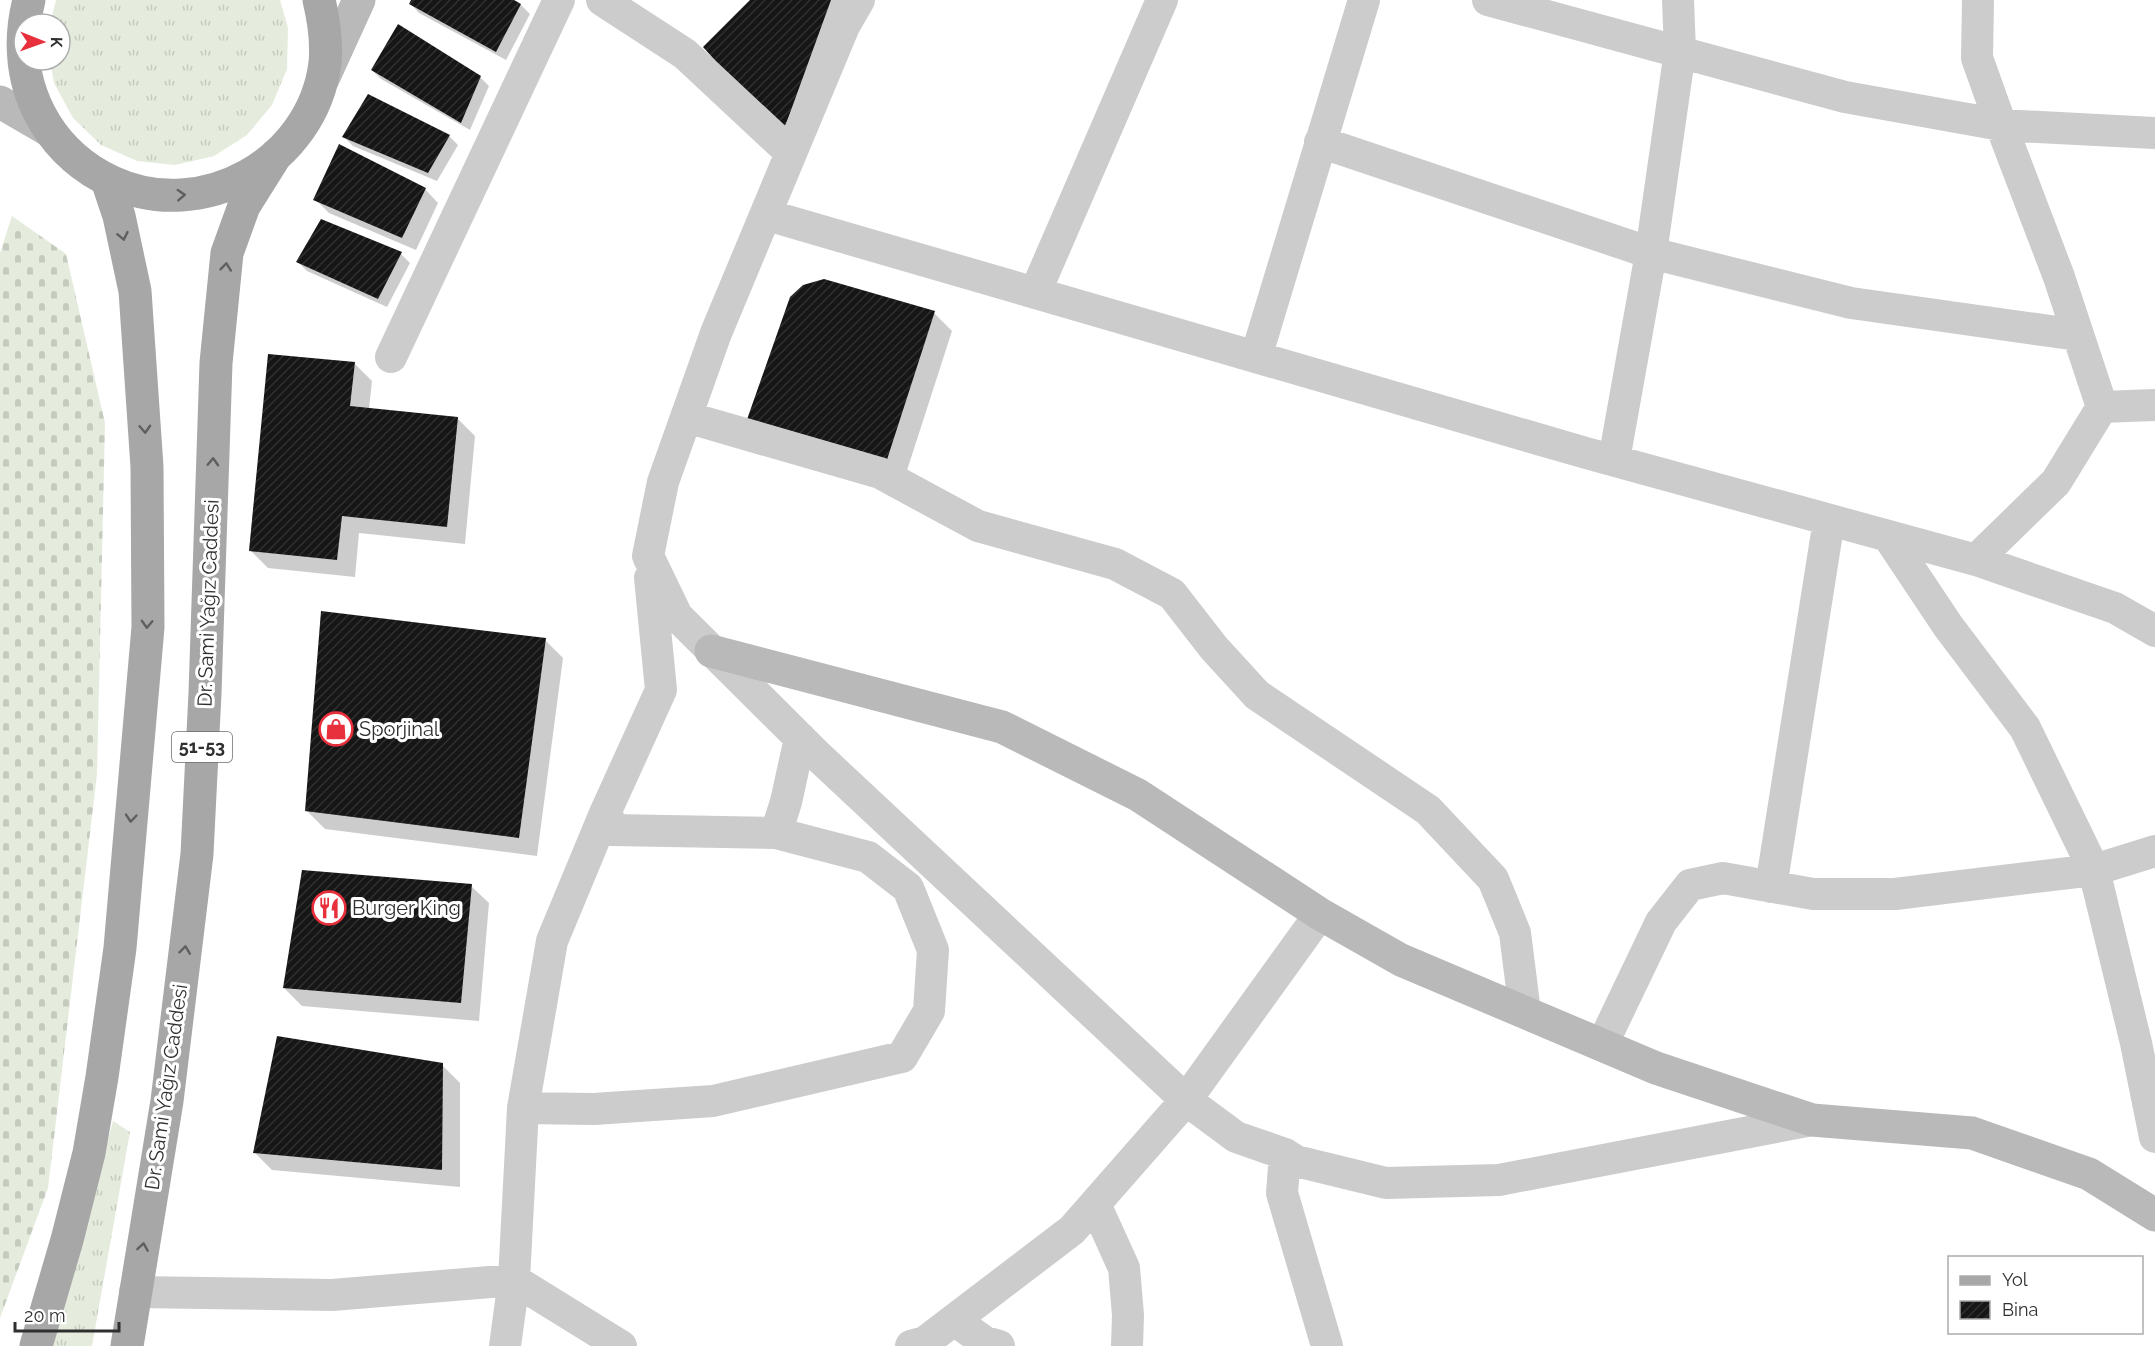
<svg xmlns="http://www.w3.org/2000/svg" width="2155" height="1346" viewBox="0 0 2155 1346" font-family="Raleway,sans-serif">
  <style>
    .grass { fill: url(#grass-tufts) }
    .cemetery { fill: url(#cemetery-stones) }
    .shadow { fill: #0003 }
    .building { fill: url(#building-hatch) }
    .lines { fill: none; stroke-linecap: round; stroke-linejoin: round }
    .street { stroke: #ccc; stroke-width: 32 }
    .secondary { stroke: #b9b9b9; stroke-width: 33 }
    .primary { stroke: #a7a7a7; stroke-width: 33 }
    .oneway { stroke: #5f5f5f }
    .labels { text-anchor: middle; stroke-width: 6; stroke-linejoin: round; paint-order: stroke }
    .shield { fill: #fff; stroke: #6d6d6d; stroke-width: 1.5 }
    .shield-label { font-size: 18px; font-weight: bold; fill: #2f2f2f }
    .street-label { font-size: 20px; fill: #2f2f2f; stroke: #fff }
    .poi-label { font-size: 20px; fill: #2f2f2f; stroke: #fff; text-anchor: start }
  </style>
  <defs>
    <pattern id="grass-tufts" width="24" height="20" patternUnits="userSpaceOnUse" patternTransform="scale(1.5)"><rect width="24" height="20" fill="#e5ecdd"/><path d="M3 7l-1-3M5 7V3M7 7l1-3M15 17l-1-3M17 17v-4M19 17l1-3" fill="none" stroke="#c5cbbe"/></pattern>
    <pattern id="cemetery-stones" width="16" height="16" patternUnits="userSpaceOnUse" patternTransform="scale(1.5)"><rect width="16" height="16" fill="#e5ecdd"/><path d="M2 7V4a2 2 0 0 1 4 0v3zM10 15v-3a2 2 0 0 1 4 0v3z" fill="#c5cbbe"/></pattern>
    <pattern id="building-hatch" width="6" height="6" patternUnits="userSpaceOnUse" patternTransform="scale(1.5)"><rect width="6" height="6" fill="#161616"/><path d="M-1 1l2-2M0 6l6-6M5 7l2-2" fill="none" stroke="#303030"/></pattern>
  </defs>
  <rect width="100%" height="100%" fill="#fff"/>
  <path class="grass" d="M 56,0 L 280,0 L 288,28 L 287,69 L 272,105 L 247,135 L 214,156 L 175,165 L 137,161 L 101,145 L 73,118 L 54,83 L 50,60 L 60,60 L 60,24 L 50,24 Z
    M 113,1121 L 130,1132 L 92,1346 L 53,1346 Z"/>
  <path class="cemetery" d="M 12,216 L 66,254 L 105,423 L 97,774 L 48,1188 L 0,1318 L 0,253 Z"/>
  <path class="shadow" d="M 413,0 L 511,0 L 521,5 L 530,14 L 506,60 L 419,13 L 411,4 Z
    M 752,0 L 850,0 L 783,134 Z
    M 372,70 L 480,77 L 489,86 L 470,130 L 381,79 Z
    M 449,136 L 458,145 L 437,181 L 353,146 L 344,137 Z
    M 425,189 L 438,203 L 416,250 L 329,213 L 315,199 Z
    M 401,254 L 410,263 L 387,307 L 307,271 L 298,262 Z
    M 824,281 L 934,313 L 952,331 L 901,489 L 746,428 Z
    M 354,363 L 372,381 L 369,409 L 457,418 L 475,436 L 465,544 L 359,533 L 355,577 L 268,568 L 250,550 Z
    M 545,640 L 563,658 L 537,856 L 325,829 L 307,811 Z
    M 471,886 L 489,903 L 479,1021 L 302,1006 L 284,988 Z
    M 442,1065 L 460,1083 L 460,1187 L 272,1170 L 254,1152 Z"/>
  <path class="building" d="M 411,0 L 514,0 L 521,4 L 496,52 L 409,4 Z
    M 750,0 L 831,0 L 782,135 L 703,47 Z
    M 398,24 L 481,76 L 461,123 L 371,70 Z
    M 368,94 L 450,135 L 428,173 L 342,137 Z
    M 339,144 L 426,188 L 402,238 L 313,200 Z
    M 321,219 L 402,252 L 378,299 L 296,262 Z
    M 824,279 L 935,311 L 883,472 L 744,428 L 790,297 L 803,285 Z
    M 268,354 L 355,362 L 350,406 L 458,417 L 447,527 L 342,516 L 337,560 L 249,551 Z
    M 321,611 L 546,638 L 519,838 L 305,811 Z
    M 302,870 L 472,884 L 461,1003 L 283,988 Z
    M 277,1036 L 443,1063 L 442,1170 L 253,1153 Z"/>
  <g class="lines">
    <path class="street" d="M 602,0 L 685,54 L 791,153
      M 859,0 L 844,26 L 716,333 L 663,482 L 648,556 L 677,616 L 819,757 L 1186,1100 L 1236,1137 L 1285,1154 L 1296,1161 L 1386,1183 L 1499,1180 L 1812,1120
      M 1488,0 L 1845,97 L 2001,125 L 2155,133
      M 1320,142 L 1651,253 L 1851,303 L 2078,335
      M 767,215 L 1586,453 L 1976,560 L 2115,608 L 2155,631
      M 1035,293 L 1162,0
      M 391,357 L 559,0
      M 1256,357 L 1364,0
      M 2102,407 L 2155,405
      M 686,417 L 880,473 L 978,526 L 1115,564 L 1172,594 L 1214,648 L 1257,695 L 1428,810 L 1493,879 L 1515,933 L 1525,1012
      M 1614,460 L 1651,253 L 1680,51 L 1678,0
      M 1888,536 L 1948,626 L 2025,728 L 2094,870 L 2136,1043 L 2155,1137
      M 1976,560 L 2056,482 L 2102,407 L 2059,277 L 2001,125 L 1977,58 L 1978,0
      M 650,578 L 661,690 L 606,811 L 612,830 L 776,833 L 786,802 L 800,738
      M 1771,887 L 1829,520
      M 1602,1045 L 1661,922 L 1690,885 L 1723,878 L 1813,894 L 1895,894 L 2094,870 L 2155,851
      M 523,1108 L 594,1109 L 713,1101 L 902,1057 L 929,1011 L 933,950 L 908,888 L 868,857 L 776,833
      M 1285,1154 L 1282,1193 L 1327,1346
      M 1095,1204 L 1124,1268 L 1128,1315 L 1127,1346
      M 135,1292 L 332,1295 L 514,1280 L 621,1346
      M 954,1320 L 985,1342 L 999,1346
      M 505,1346 L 514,1280 L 523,1108 L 552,941 L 606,811
      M 911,1346 L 925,1342 L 1072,1230 L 1186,1100 L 1320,914"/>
    <path class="secondary" d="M 323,79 L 359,0
      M 0,102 L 50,131
      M 711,651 L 1002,727 L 1138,795 L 1320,914 L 1401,960 L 1656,1068 L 1812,1120 L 1972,1133 L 2089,1174 L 2155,1215"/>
    <path class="primary" d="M 29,0 C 18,42 22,85 45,123 C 61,149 84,169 112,182 C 202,224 313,162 325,63 C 327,42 324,21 319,0
      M 36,1346 L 67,1240 L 89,1153 L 102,1077 L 120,948 L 148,627 L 147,467 L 135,291 L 119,216 L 107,180
      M 127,1346 L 167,1101 L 197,854 L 205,693 L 216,363 L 227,253 L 244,206 L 276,155"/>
  </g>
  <defs><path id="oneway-chevron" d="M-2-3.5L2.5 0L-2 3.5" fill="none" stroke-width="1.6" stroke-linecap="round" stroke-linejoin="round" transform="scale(1.5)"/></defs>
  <g class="oneway">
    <use href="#oneway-chevron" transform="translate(181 195) rotate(-3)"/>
    <use href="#oneway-chevron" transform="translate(123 236) rotate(78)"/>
    <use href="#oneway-chevron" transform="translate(226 267) rotate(-84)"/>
    <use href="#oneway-chevron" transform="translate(145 429) rotate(87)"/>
    <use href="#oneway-chevron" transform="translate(213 462) rotate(-88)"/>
    <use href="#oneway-chevron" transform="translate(147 624) rotate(92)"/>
    <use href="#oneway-chevron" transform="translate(131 818) rotate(95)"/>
    <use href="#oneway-chevron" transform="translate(185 950) rotate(-83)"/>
    <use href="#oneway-chevron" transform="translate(143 1247) rotate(-81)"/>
  </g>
  <defs>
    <g id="shop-ring" transform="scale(1.725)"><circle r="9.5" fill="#fff" stroke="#e82f3c" stroke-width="1.5"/><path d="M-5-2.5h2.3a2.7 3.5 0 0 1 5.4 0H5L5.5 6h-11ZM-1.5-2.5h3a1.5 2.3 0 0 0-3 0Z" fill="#e82f3c"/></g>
    <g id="restaurant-ring" transform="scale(1.725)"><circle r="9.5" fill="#fff" stroke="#e82f3c" stroke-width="1.5"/><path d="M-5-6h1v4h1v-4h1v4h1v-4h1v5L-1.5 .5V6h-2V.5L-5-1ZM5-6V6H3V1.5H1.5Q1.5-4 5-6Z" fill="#e82f3c"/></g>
  </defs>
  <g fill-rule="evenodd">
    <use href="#shop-ring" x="336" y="729"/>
    <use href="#restaurant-ring" x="329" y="908"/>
  </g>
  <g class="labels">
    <rect class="shield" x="172" y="732" width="60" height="30" rx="4.5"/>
    <g class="shield-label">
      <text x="202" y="753">51-53</text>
    </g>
    <g class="street-label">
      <text transform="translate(208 603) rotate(-88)" y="7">Dr. Sami Yağız Caddesi</text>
      <text transform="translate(166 1087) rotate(-82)" y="7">Dr. Sami Yağız Caddesi</text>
    </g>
    <g class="poi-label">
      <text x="359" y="736">Sporjinal</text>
      <text x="352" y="915">Burger King</text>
    </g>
  </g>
  <rect x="1948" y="1256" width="195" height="78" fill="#ffffff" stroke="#acacac" stroke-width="1.5"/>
  <rect x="1960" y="1276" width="30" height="9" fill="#a7a7a7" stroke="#acacac" stroke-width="1.5"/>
  <text x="2002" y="1286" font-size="18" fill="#2f2f2f">Yol</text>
  <rect x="1960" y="1301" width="30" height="18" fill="url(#building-hatch)" stroke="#acacac" stroke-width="1.5"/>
  <text x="2002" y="1316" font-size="18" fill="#2f2f2f">Bina</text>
  <g transform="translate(42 42) rotate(91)"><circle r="28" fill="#ffffff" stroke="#acacac" stroke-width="1.5"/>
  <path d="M0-4.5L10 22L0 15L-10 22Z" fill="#e82f3c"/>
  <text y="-9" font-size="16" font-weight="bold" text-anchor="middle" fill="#2f2f2f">K</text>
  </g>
  <path d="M15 1322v9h104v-9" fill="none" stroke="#2f2f2f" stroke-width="3"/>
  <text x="24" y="1322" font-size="18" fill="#2f2f2f" stroke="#ffffff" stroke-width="4.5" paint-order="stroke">20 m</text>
</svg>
